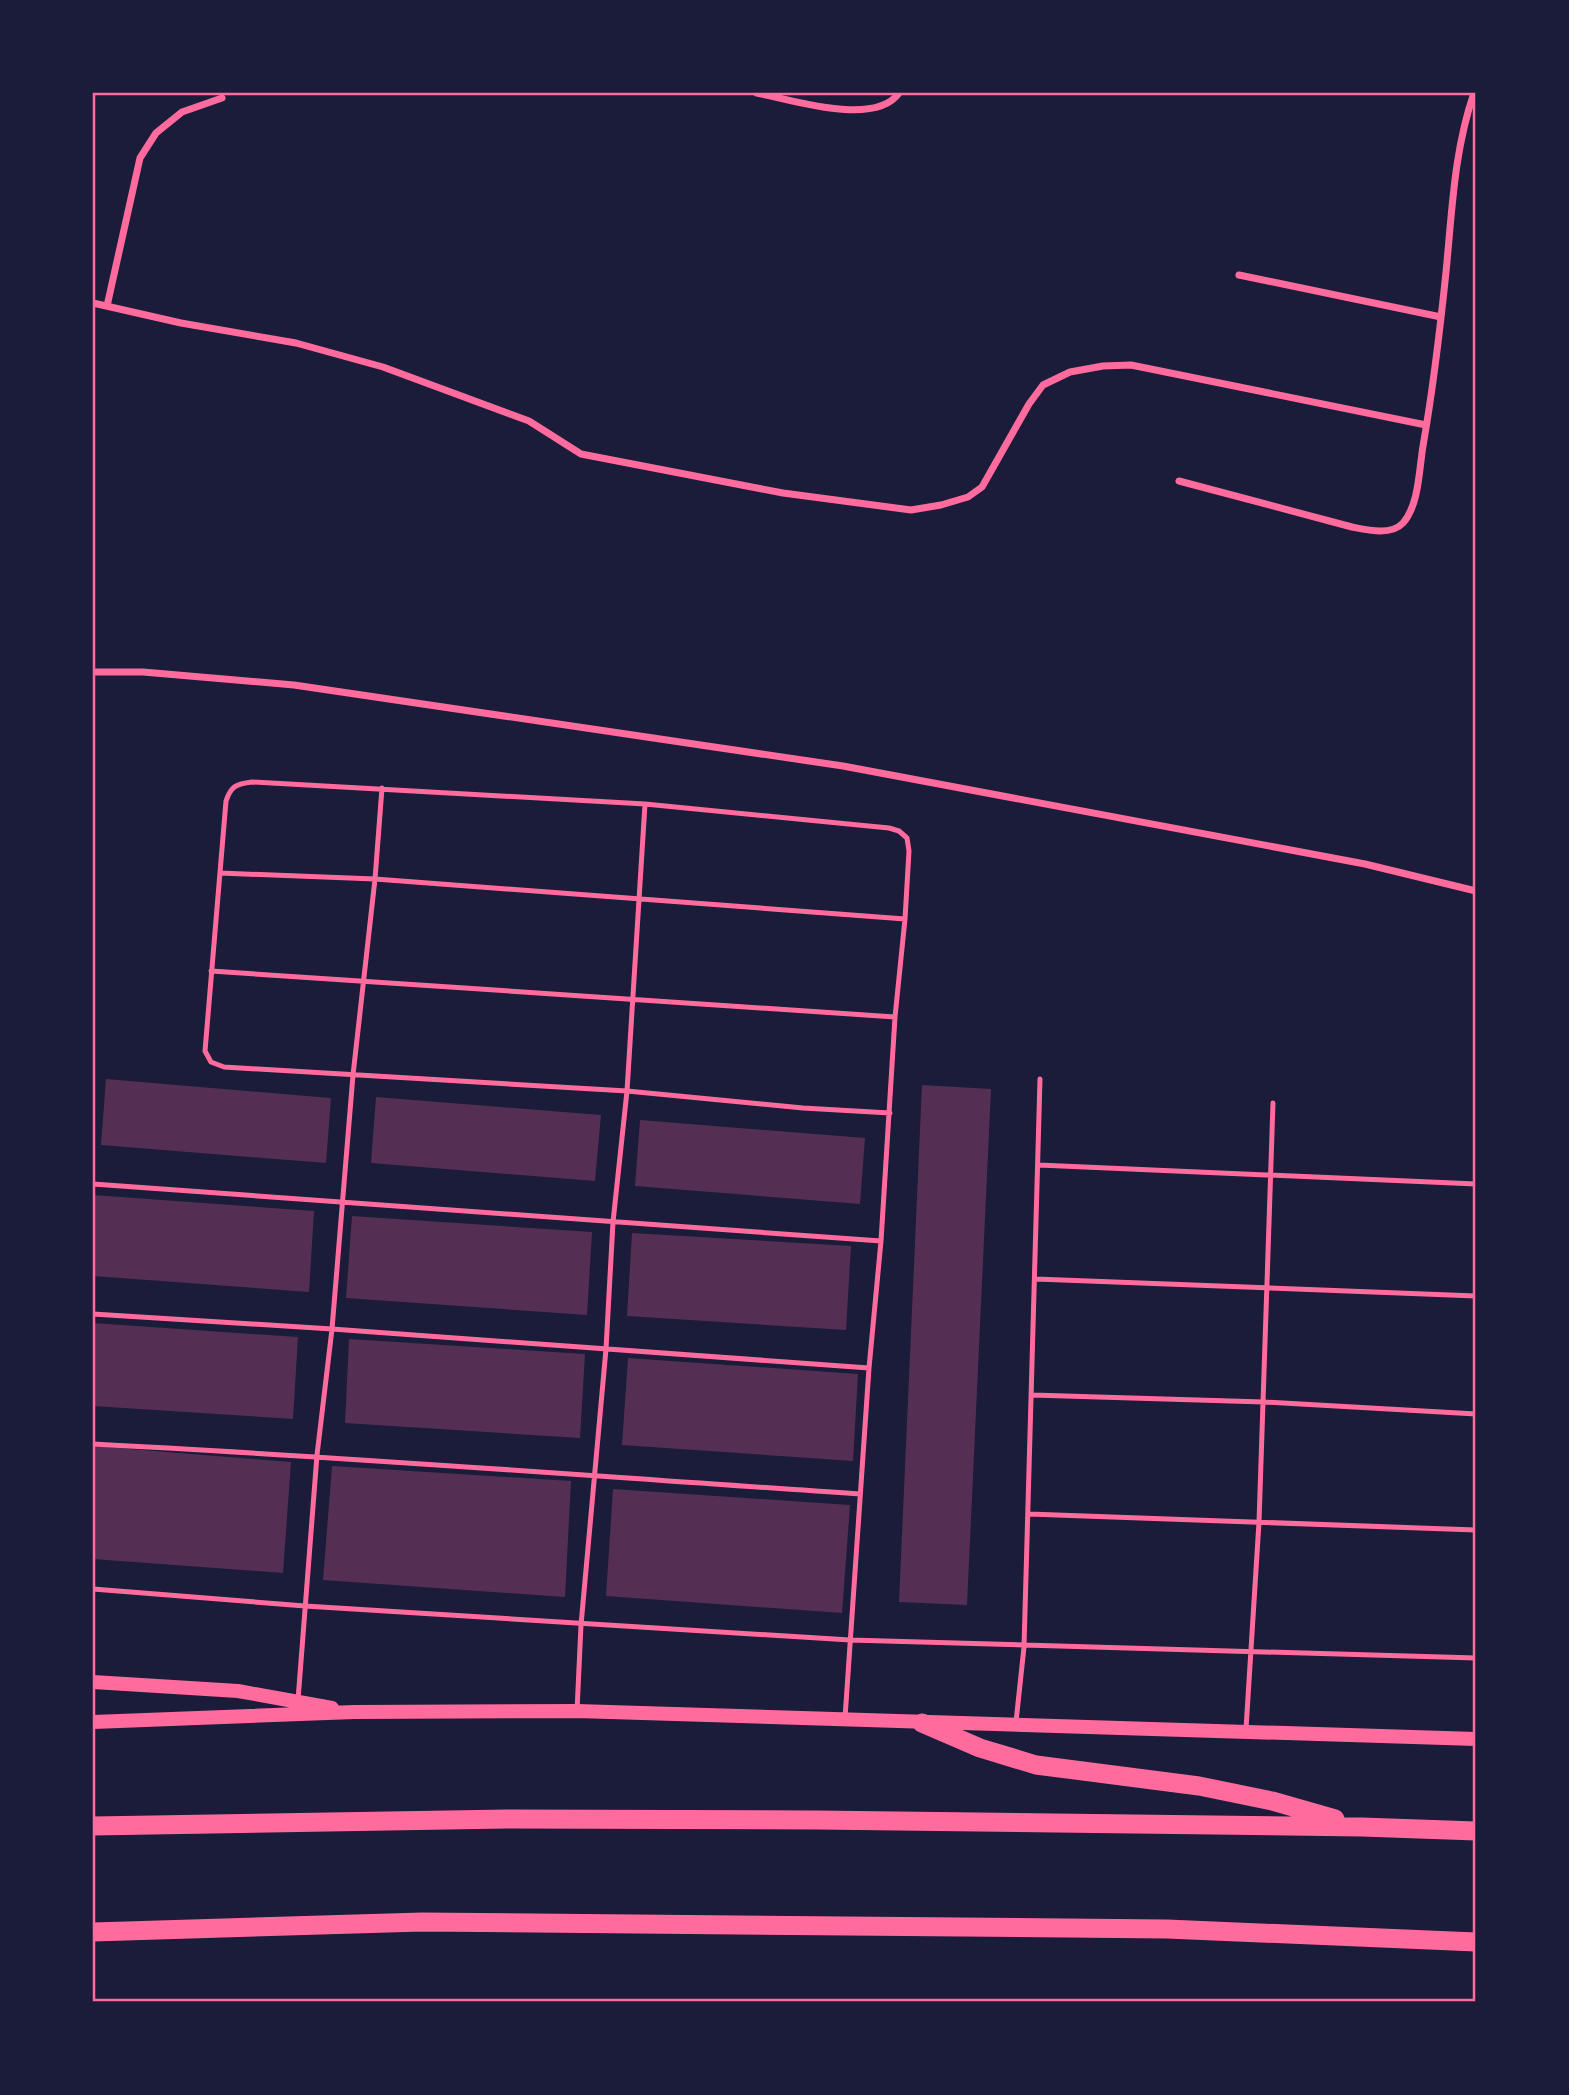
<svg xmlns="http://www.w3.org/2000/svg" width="1569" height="2095" viewBox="0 0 1569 2095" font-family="'Asap Condensed',sans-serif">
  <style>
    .building { fill: #542f53 }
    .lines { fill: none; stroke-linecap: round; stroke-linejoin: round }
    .service { stroke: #ff6b9d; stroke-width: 5 }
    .minor { stroke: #ff6b9d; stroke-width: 7 }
    .secondary { stroke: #ff6b9d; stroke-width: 14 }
    .trunk { stroke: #ff6b9d; stroke-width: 19 }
    .neatline { fill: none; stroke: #ff6b9d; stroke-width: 2.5 }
  </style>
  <rect width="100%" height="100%" fill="#1b1b3a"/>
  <path class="building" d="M 106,1079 L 331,1098 L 326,1163 L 101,1145 Z
    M 922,1085 L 991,1089 L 967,1605 L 899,1602 Z
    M 376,1097 L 601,1115 L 595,1181 L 371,1163 Z
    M 640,1120 L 865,1138 L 860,1204 L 635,1186 Z
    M 93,1195 L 314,1211 L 309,1292 L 93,1276 Z
    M 352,1216 L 592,1232 L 587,1315 L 346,1298 Z
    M 632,1233 L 851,1246 L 846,1330 L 627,1316 Z
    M 93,1323 L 298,1337 L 293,1419 L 93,1406 Z
    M 349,1339 L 585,1354 L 580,1438 L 345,1423 Z
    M 628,1358 L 858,1374 L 853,1461 L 622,1445 Z
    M 93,1446 L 291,1462 L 283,1573 L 93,1559 Z
    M 332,1466 L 571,1481 L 565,1597 L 323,1580 Z
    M 613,1489 L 850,1505 L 842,1613 L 606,1596 Z"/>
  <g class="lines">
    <path class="service" d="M 220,873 L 375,879 L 905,919
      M 211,971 L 895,1017
      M 1039,1165 L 1476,1184
      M 93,1184 L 881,1241
      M 1036,1279 L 1476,1296
      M 93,1314 L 332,1329 L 869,1368
      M 1032,1395 L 1264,1402 L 1476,1414
      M 93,1444 C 349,1457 604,1477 860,1494
      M 1029,1514 L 1476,1530
      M 93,1589 L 305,1606 L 850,1640 L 1476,1658
      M 298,1700 L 317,1455 L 332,1329 L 353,1075 L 375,879 L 382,788
      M 577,1711 L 581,1625 L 606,1349 L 613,1222 L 627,1091 L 645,804
      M 845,1718 L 869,1368 L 881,1241 L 895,1017 L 905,919 L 909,851 L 907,838 L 899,831 L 889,828 L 645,804 L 252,782 C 236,784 231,786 226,801 L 205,1051 L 211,1062 L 224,1067 L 627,1091 L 803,1108 L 890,1113
      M 1016,1722 L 1024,1647 L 1040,1079
      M 1246,1729 L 1259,1522 L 1273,1103"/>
    <path class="minor" d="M 757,93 C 792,100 875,127 899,93
      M 1239,275 L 1441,317
      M 93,303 L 181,323 L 296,343 L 383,367 L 529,421 L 581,454 L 783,493 L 911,510 L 941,505 L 968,497 L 982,487 L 1029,404 L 1043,385 L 1070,372 L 1103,366 L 1131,365 L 1426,425
      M 107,306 L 140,158 L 156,133 L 182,112 L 222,98
      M 1179,481 L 1352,527 C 1367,530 1391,536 1403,523 C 1419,505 1419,470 1423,446 C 1433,389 1440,330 1446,272 C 1452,212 1454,150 1474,93
      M 93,672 L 143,672 L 294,685 L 843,766 L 1365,864 L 1476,891"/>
    <path class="secondary" d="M 93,1682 L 238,1691 L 332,1708
      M 93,1722 L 354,1712 L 577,1711 L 1476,1739"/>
    <path class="trunk" d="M 922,1723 L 980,1748 L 1036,1765 L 1199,1786 L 1272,1801 L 1335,1819
      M 93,1826 L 507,1819 L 817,1820 L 1362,1827 L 1476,1831
      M 93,1932 L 422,1922 L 1167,1929 L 1476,1942"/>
  </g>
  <rect width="1569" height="2095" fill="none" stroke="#1b1b3a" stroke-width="189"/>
  <rect x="94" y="94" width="1380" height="1906" class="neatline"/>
</svg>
